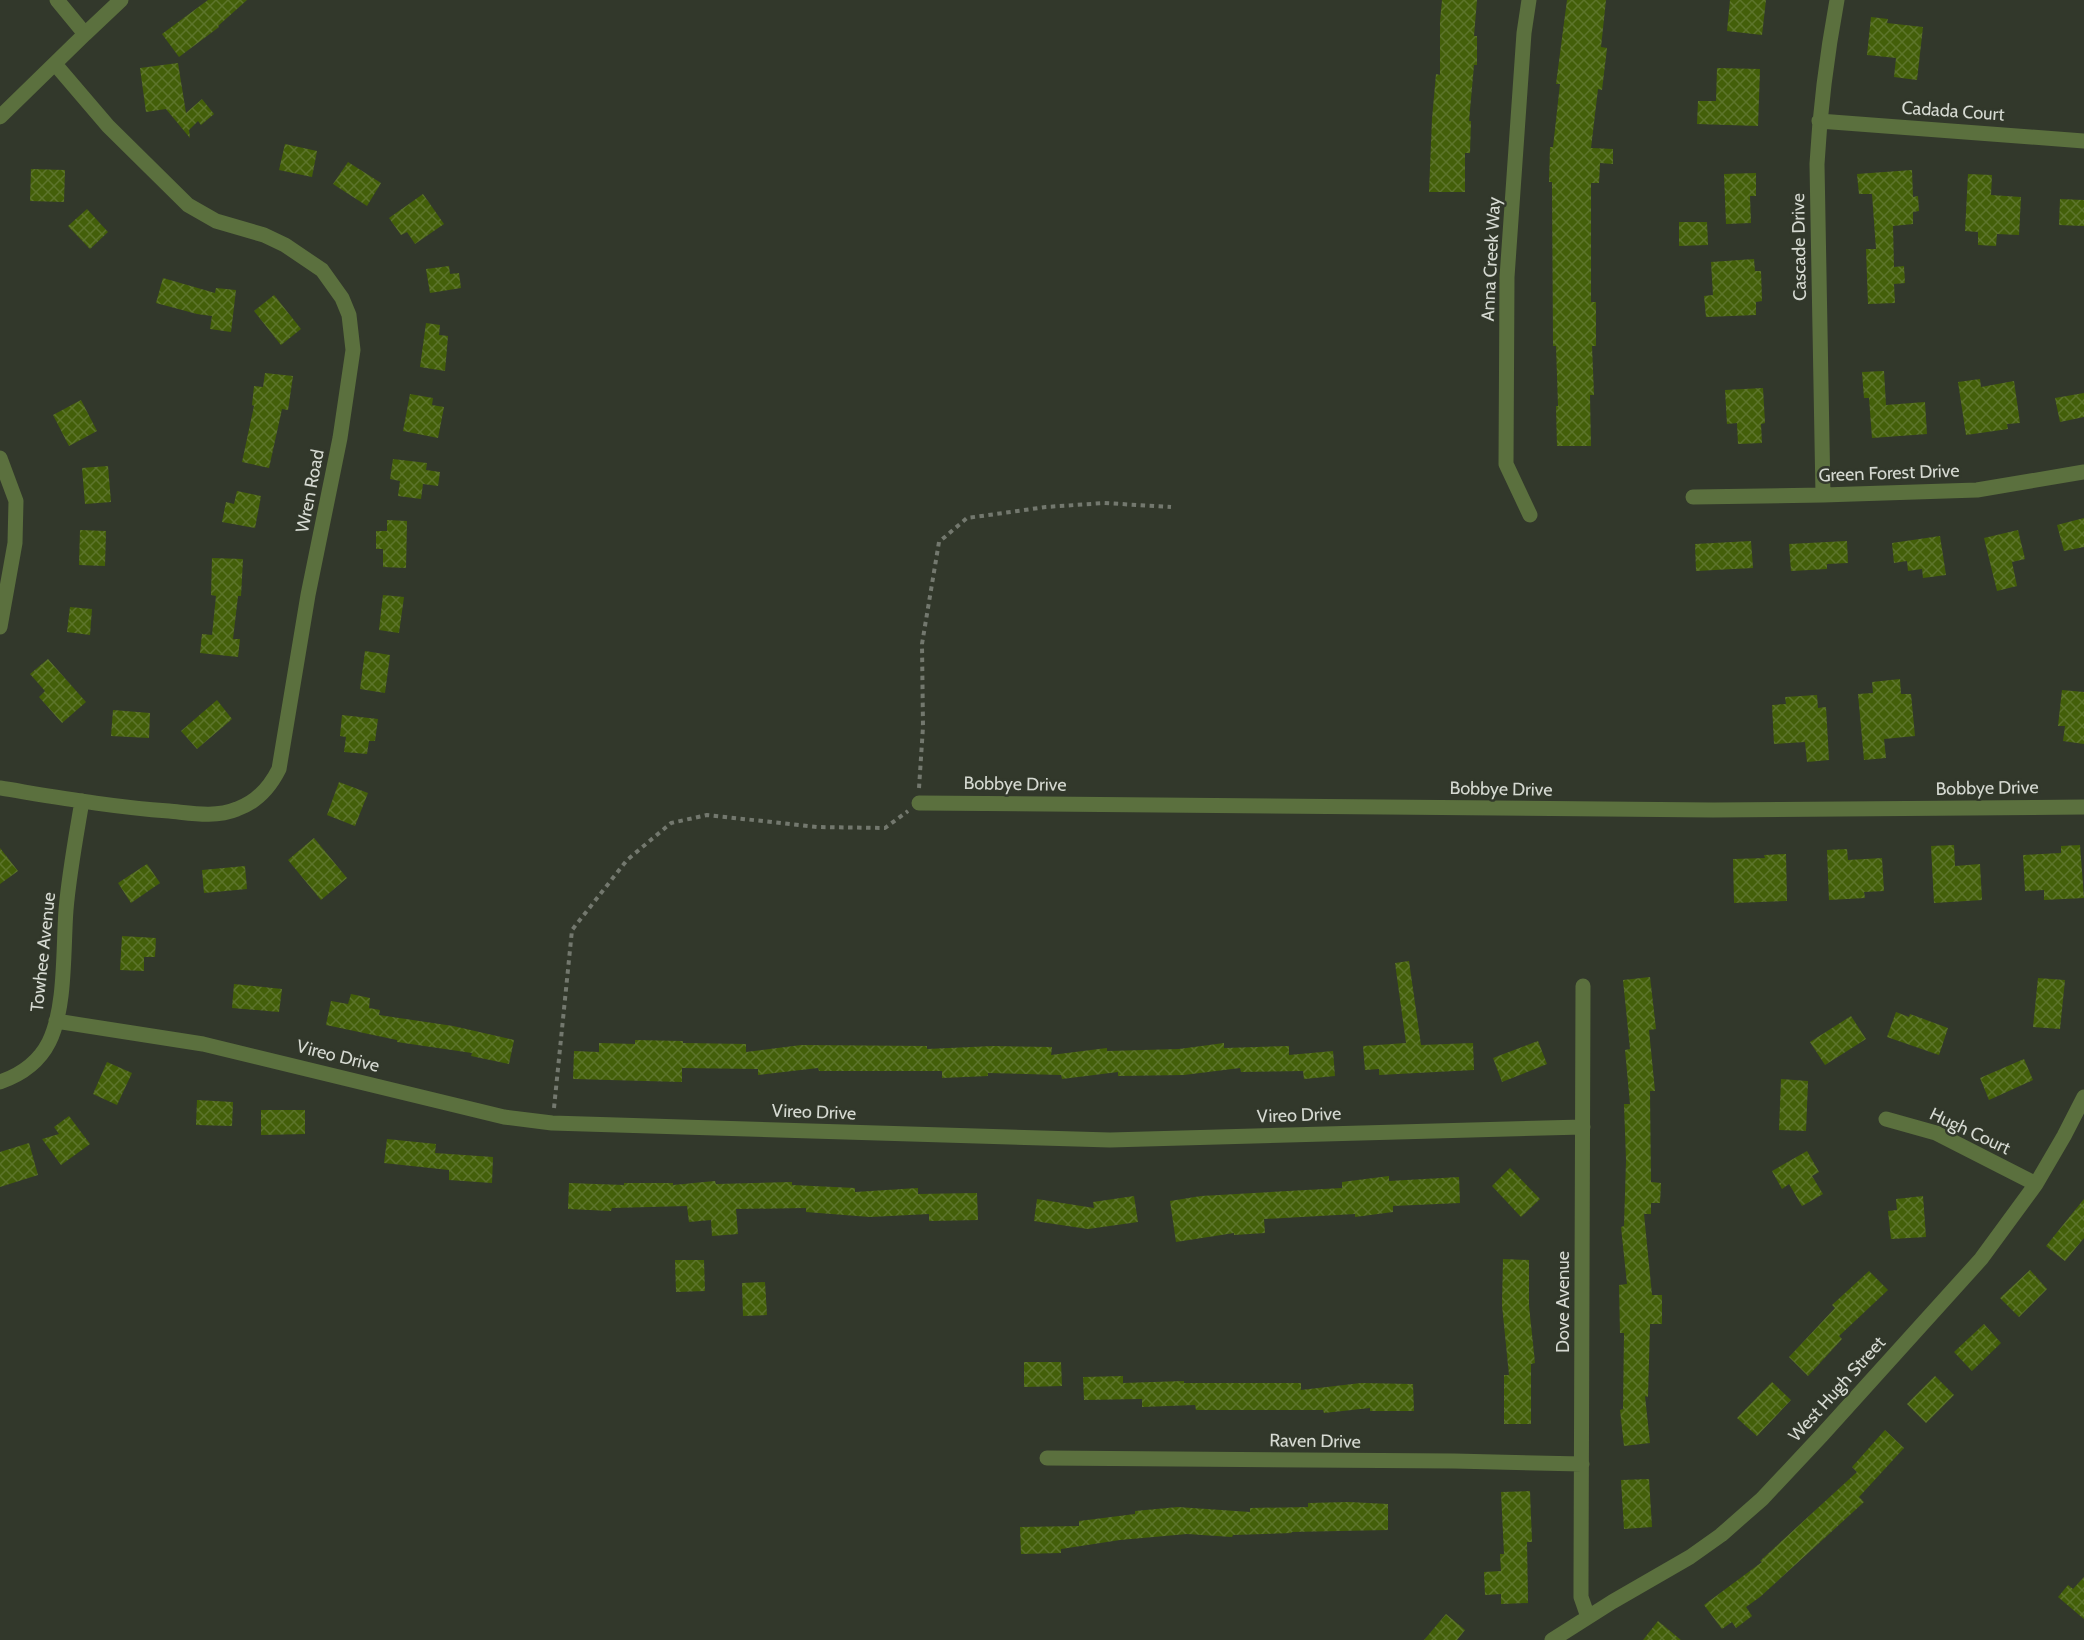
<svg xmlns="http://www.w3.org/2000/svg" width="2084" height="1640" viewBox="0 0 2084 1640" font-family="Cabin,sans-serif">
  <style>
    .building { fill: url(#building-cross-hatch) }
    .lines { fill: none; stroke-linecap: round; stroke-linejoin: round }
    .path { stroke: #73786e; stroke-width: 4; stroke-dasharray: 4.5 4.5; stroke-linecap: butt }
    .minor { stroke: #5b703e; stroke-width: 15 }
    .labels { text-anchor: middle; stroke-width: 5; stroke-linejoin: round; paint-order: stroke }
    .street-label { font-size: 18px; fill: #d5d9d1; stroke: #32382b }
  </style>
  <defs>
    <pattern id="building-cross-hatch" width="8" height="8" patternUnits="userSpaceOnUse" patternTransform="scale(1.5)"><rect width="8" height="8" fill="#435f09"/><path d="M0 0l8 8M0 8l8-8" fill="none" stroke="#5d752c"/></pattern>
  </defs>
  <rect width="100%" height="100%" fill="#32382b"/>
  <path class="building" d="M 208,0 L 247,0 L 218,26 L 219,27 L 179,57 L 162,34 Z
    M 1442,0 L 1477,0 L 1474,36 L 1477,36 L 1477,65 L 1474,65 L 1469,121 L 1471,121 L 1470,153 L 1465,153 L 1465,192 L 1429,192 L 1432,119 L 1436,74 L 1440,75 L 1440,21 Z
    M 1567,0 L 1606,0 L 1601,47 L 1607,48 L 1602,90 L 1598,89 L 1591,148 L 1613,149 L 1613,164 L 1600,163 L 1599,183 L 1591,183 L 1591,302 L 1596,302 L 1596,346 L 1592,346 L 1594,395 L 1590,395 L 1591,446 L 1557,446 L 1556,406 L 1558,406 L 1556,346 L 1553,346 L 1552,182 L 1549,182 L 1550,147 L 1553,147 L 1560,84 L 1556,84 Z
    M 1730,0 L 1766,0 L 1762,35 L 1727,31 Z
    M 1871,17 L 1888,19 L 1887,23 L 1923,27 L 1917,80 L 1894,77 L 1896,58 L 1867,55 Z
    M 178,63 L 186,113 L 202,99 L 214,114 L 201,125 L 198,121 L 189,130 L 190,138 L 166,109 L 146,112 L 140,68 Z
    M 1717,68 L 1760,69 L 1758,126 L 1697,124 L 1698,101 L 1716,101 Z
    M 285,144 L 317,151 L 312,177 L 279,170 Z
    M 348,162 L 381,183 L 367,206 L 333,184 Z
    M 31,169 L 65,170 L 64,202 L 30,201 Z
    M 1912,170 L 1913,197 L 1918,196 L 1919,211 L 1913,212 L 1913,224 L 1893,226 L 1894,267 L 1904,266 L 1905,283 L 1894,284 L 1895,303 L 1868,304 L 1866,249 L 1876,249 L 1872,194 L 1859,194 L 1857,174 Z
    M 1756,173 L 1756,196 L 1750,196 L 1751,223 L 1726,224 L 1724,174 Z
    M 1968,174 L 1992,175 L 1991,195 L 2021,197 L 2019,235 L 1997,234 L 1996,246 L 1978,245 L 1978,232 L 1965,231 Z
    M 423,194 L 444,224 L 415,244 L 407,232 L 401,235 L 389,218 Z
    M 2060,199 L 2084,200 L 2084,226 L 2059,225 Z
    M 87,209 L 108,232 L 90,249 L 68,226 Z
    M 1679,222 L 1707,222 L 1708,245 L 1679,246 Z
    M 1754,259 L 1755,271 L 1761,271 L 1762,301 L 1756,302 L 1756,315 L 1706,317 L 1704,296 L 1713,295 L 1711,262 Z
    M 449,266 L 450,274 L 459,273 L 461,288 L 430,293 L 426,269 Z
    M 163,278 L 215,293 L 216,288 L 236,290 L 231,332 L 210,329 L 212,316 L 197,314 L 156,303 Z
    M 274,295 L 301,329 L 281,345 L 254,311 Z
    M 426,323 L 440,325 L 439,335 L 448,336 L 445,371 L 420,367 Z
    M 1884,371 L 1886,405 L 1925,402 L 1927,434 L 1872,438 L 1869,398 L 1864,398 L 1862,372 Z
    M 265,373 L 293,376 L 288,410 L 282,409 L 269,468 L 242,462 L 254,406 L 252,405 L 254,386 L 263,387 Z
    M 1980,379 L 1981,387 L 2014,381 L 2020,423 L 2007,424 L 2008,429 L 1966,435 L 1958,382 Z
    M 1763,388 L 1765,423 L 1761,424 L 1762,443 L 1738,444 L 1737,423 L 1727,424 L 1725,390 Z
    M 2084,393 L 2084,417 L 2060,422 L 2055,398 Z
    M 410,394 L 433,398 L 432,405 L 444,407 L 438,438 L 403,431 Z
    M 81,400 L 97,431 L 69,446 L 53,415 Z
    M 393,459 L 427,463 L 426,470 L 440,472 L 438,486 L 423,484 L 421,499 L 398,496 L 400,481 L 390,479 Z
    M 108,466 L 111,502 L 85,504 L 82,468 Z
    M 237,491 L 261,496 L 255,528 L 222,522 L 226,502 L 234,504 Z
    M 2084,518 L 2084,547 L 2064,551 L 2057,525 Z
    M 387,520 L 407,521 L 406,568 L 383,567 L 383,549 L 376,549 L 376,531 L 387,531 Z
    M 80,530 L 106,531 L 105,566 L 79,565 Z
    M 2018,530 L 2025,559 L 2012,562 L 2017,586 L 1997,591 L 1984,538 Z
    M 1940,536 L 1946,575 L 1923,578 L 1922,569 L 1908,571 L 1907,561 L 1894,563 L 1892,543 Z
    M 1751,541 L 1753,568 L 1696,571 L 1695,544 Z
    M 1847,541 L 1848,563 L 1827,564 L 1827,569 L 1791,571 L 1789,544 Z
    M 212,558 L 243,559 L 241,596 L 238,596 L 233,639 L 240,639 L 238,657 L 200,653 L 202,634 L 212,635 L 216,596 L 211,595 Z
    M 383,595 L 404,597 L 399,633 L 379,630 Z
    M 70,607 L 92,609 L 90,635 L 67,632 Z
    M 365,651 L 390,655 L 385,693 L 360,689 Z
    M 48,659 L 86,702 L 62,723 L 39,697 L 45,691 L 30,674 Z
    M 1900,679 L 1901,694 L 1911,694 L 1915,736 L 1884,739 L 1886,758 L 1864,760 L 1858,694 L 1873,693 L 1872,682 Z
    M 2062,690 L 2084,692 L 2084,744 L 2063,741 L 2065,726 L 2058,726 Z
    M 1817,695 L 1818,708 L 1826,707 L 1829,760 L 1807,762 L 1805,742 L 1774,744 L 1772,705 L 1786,704 L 1785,697 Z
    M 217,700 L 232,719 L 197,749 L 181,731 Z
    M 113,710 L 150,713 L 149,738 L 111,736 Z
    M 342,715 L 378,719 L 375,741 L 369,741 L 367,754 L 344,752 L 346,737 L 340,736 Z
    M 339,782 L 368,793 L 355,826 L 327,815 Z
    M 314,838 L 347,878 L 321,900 L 288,860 Z
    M 1954,845 L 1955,866 L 1980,864 L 1982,900 L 1934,903 L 1931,846 Z
    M 2080,845 L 2084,898 L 2044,900 L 2044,890 L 2025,891 L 2023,855 L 2061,853 L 2061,846 Z
    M 0,848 L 18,871 L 0,884 Z
    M 1847,849 L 1848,860 L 1882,858 L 1884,891 L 1864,892 L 1865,898 L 1829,900 L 1827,850 Z
    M 1786,854 L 1787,901 L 1734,903 L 1733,859 L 1765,858 L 1764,855 Z
    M 147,864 L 160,883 L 131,903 L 118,883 Z
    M 245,866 L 247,889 L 204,893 L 202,870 Z
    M 122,936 L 156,938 L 155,957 L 144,957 L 144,971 L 120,970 Z
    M 1409,961 L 1421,1045 L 1473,1043 L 1474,1070 L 1379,1075 L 1379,1069 L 1365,1070 L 1363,1046 L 1406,1043 L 1395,963 Z
    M 1650,977 L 1656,1029 L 1649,1030 L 1655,1091 L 1650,1091 L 1651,1182 L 1661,1183 L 1660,1203 L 1651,1203 L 1651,1214 L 1644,1214 L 1652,1295 L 1662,1295 L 1662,1324 L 1650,1324 L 1648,1397 L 1645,1396 L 1650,1443 L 1624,1446 L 1620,1410 L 1623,1409 L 1624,1333 L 1620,1333 L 1619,1285 L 1627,1284 L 1621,1227 L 1624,1226 L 1626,1160 L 1624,1104 L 1630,1104 L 1625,1050 L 1630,1049 L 1623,980 Z
    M 2038,978 L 2065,980 L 2060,1029 L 2033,1027 Z
    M 234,984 L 282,989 L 279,1012 L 232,1008 Z
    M 351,994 L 370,998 L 369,1008 L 380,1010 L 379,1015 L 453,1026 L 514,1040 L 509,1064 L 471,1056 L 472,1053 L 397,1042 L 397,1040 L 326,1025 L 331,1001 L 348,1004 Z
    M 1896,1012 L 1909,1017 L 1910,1014 L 1948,1028 L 1939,1055 L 1887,1037 Z
    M 1851,1016 L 1866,1039 L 1825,1065 L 1810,1042 Z
    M 635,1040 L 683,1041 L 683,1043 L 746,1044 L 746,1052 L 801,1045 L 927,1046 L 927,1049 L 993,1046 L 1052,1047 L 1051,1055 L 1107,1048 L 1107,1051 L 1179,1049 L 1224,1043 L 1224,1048 L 1289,1046 L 1289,1055 L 1333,1051 L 1335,1076 L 1304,1079 L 1303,1071 L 1241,1072 L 1240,1068 L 1184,1075 L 1118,1076 L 1118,1072 L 1062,1079 L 1061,1075 L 988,1073 L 988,1076 L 942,1078 L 942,1071 L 819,1071 L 818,1068 L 758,1075 L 758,1069 L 682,1068 L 682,1082 L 573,1079 L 574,1051 L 599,1052 L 599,1043 L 635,1044 Z
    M 1538,1041 L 1547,1064 L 1502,1082 L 1493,1058 Z
    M 2024,1059 L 2033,1080 L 1989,1100 L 1980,1078 Z
    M 107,1062 L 132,1073 L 117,1105 L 93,1094 Z
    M 1781,1079 L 1808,1081 L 1806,1131 L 1779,1130 Z
    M 197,1100 L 233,1102 L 232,1126 L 196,1125 Z
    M 261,1110 L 305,1110 L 305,1134 L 261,1135 Z
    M 69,1116 L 90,1144 L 61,1165 L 42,1139 L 59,1134 L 54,1127 Z
    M 387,1139 L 436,1144 L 435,1153 L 493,1157 L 492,1183 L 449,1180 L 449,1170 L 384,1163 Z
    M 29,1143 L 38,1175 L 0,1187 L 0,1152 Z
    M 1807,1151 L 1819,1172 L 1812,1176 L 1823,1194 L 1802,1206 L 1789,1184 L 1782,1189 L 1772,1171 Z
    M 1510,1168 L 1540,1199 L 1521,1217 L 1492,1186 Z
    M 1389,1176 L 1389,1181 L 1459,1177 L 1460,1203 L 1393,1206 L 1393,1212 L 1355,1217 L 1355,1214 L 1264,1219 L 1265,1233 L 1234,1235 L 1234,1233 L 1176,1242 L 1170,1201 L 1201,1196 L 1342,1188 L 1342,1182 Z
    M 715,1181 L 716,1184 L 792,1182 L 792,1185 L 855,1188 L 855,1192 L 918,1188 L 918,1194 L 977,1193 L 978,1220 L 929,1221 L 929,1214 L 870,1217 L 806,1212 L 806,1208 L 736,1209 L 738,1234 L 712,1236 L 711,1220 L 689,1222 L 687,1206 L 612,1208 L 611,1211 L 568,1209 L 569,1183 L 624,1185 L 624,1183 L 673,1183 L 673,1185 Z
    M 1134,1196 L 1138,1222 L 1088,1229 L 1034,1221 L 1037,1199 L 1094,1208 L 1093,1202 Z
    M 1923,1196 L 1926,1237 L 1891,1239 L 1888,1211 L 1897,1210 L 1896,1199 Z
    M 2084,1199 L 2084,1238 L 2065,1261 L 2046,1246 Z
    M 1503,1259 L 1529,1260 L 1529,1306 L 1535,1363 L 1531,1364 L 1531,1424 L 1504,1424 L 1504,1375 L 1509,1375 L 1502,1305 Z
    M 675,1260 L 704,1260 L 705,1291 L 676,1292 Z
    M 2030,1270 L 2047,1289 L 2019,1317 L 2000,1298 Z
    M 1869,1271 L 1888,1290 L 1839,1336 L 1842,1339 L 1808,1376 L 1789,1357 L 1835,1308 L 1832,1305 Z
    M 765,1282 L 767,1315 L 743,1316 L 742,1283 Z
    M 1984,1324 L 2001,1343 L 1972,1371 L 1954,1352 Z
    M 1024,1362 L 1061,1362 L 1062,1386 L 1024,1387 Z
    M 1123,1376 L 1123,1383 L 1184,1381 L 1184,1383 L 1301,1383 L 1301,1390 L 1361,1383 L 1413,1384 L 1414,1411 L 1370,1411 L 1370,1408 L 1324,1413 L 1323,1410 L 1196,1410 L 1195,1405 L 1142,1407 L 1142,1399 L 1084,1400 L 1083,1377 Z
    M 1935,1376 L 1954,1395 L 1926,1423 L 1907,1404 Z
    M 1772,1382 L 1791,1400 L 1757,1436 L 1737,1418 Z
    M 1885,1430 L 1904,1448 L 1859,1497 L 1864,1502 L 1760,1597 L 1746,1607 L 1752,1616 L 1736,1628 L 1732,1622 L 1722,1629 L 1704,1605 L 1762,1562 L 1760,1561 L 1857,1472 L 1852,1467 Z
    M 1649,1479 L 1652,1527 L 1624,1529 L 1621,1480 Z
    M 1530,1491 L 1532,1542 L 1527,1542 L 1528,1603 L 1501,1604 L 1501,1594 L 1485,1595 L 1484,1572 L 1501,1571 L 1500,1554 L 1504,1554 L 1501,1492 Z
    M 1349,1502 L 1388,1504 L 1388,1530 L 1291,1532 L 1292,1533 L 1233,1535 L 1232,1537 L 1187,1534 L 1120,1540 L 1061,1549 L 1061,1553 L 1021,1554 L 1020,1527 L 1079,1526 L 1079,1521 L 1135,1514 L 1135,1511 L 1178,1507 L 1250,1512 L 1250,1508 L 1308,1507 L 1308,1503 Z
    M 2084,1577 L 2084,1619 L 2058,1597 L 2068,1585 L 2073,1589 Z
    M 1446,1614 L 1465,1630 L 1457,1640 L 1424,1640 Z
    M 1658,1621 L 1681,1640 L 1643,1640 Z"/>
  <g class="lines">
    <path class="path" d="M 919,788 L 923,727 L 922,644 L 939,542 L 967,518 L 1046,507 L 1104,503 L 1171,507
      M 554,1108 L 572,930 L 627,860 L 671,823 L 707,815 L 817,827 L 885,828 L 908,811"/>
    <path class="minor" d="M 57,0 L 85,34 L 121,0
      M 1529,0 L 1524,33 L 1507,277 L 1506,464 L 1530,515
      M 0,117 L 85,34
      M 1819,121 L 2084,141
      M 0,458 L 16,501 L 15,543 L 0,627
      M 1823,495 L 1817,164 C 1820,109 1827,54 1837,0
      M 1693,497 L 1823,495 L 1977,490 L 2084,472
      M 0,788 C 56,797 112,807 169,811 C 191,813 215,818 237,809 C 257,802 270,787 279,769 L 308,595 L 340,438 L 353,350 L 349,315 L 342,298 L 322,270 L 285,245 L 264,235 L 216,221 L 188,205 L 108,126 L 55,64
      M 919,803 L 1713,810 L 2084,807
      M 1583,986 L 1581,1583 L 1581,1597 L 1588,1617
      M 56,1021 L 203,1044 L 504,1117 L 552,1123 L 1110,1140 L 1583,1127
      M 0,1082 C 20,1075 39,1062 49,1042 C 66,1008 63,949 66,910 C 69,874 76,837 82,801
      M 1886,1119 L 1936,1133 L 2036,1184
      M 1047,1458 L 1454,1461 L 1582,1464
      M 1552,1640 L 1612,1602 L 1690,1557 L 1721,1535 L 1762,1499 L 1822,1435 L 1981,1259 L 2036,1184 L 2064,1136 L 2084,1097"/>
  </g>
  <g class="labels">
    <g class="street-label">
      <text transform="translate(1953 111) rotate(4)" y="6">Cadada Court</text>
      <text transform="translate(1799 247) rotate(-91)" y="6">Cascade Drive</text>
      <text transform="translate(1491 259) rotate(-87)" y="6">Anna Creek Way</text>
      <text transform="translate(1889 473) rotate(-2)" y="6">Green Forest Drive</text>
      <text transform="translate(310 491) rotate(-79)" y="6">Wren Road</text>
      <text transform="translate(1015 784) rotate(1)" y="6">Bobbye Drive</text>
      <text transform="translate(1987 788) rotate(-1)" y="6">Bobbye Drive</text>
      <text transform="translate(1501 789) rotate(1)" y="6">Bobbye Drive</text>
      <text transform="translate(43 952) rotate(-84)" y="6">Towhee Avenue</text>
      <text transform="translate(338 1056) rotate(14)" y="6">Vireo Drive</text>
      <text transform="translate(814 1112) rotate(2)" y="6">Vireo Drive</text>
      <text transform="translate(1299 1115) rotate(-2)" y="6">Vireo Drive</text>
      <text transform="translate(1970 1131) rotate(25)" y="6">Hugh Court</text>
      <text transform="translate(1563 1302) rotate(-90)" y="6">Dove Avenue</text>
      <text transform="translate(1837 1389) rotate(-48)" y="6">West Hugh Street</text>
      <text transform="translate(1315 1441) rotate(1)" y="6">Raven Drive</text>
    </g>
  </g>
</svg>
